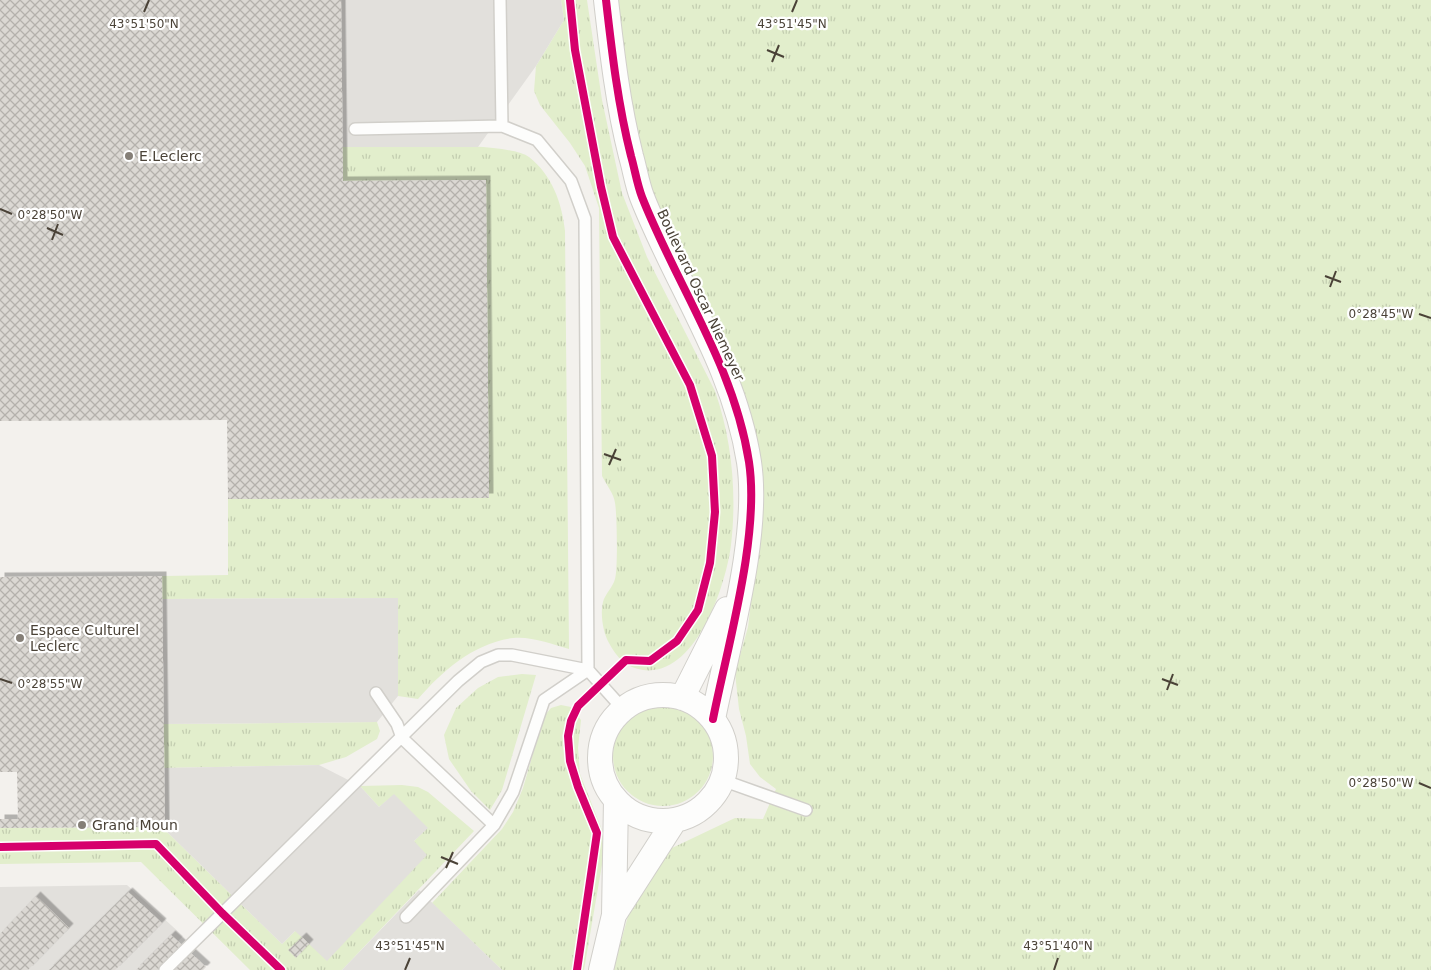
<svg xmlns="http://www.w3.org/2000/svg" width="1431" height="970" viewBox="0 0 1431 970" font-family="'DejaVu Sans',sans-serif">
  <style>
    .grass { fill: url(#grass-tufts) }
    .parking { fill: #e2e0dc }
    .building { fill: url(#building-cross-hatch); filter: url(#shadow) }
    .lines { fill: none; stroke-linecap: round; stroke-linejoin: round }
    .service-casing { stroke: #d1cfca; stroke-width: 14 }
    .minor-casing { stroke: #d1cfca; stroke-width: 26 }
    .service { stroke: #fdfdfc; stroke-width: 11 }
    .minor { stroke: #fdfdfc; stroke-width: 24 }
    .cycleway-casing { stroke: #fff; stroke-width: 11 }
    .cycleway { stroke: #d6006c; stroke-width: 8 }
    .ticks { fill: none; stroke: #4a4237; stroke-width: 2 }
    .poi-dot { fill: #857f77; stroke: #fff; stroke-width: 2 }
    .labels { text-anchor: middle; stroke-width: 4.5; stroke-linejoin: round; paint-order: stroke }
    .poi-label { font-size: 14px; fill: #4a4237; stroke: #fff; text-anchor: start }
    .street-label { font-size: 14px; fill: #4a4237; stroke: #fff }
    .ticks-label { font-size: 12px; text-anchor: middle; fill: #4a4237; stroke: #fff; stroke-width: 4.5; stroke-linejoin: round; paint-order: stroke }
  </style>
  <defs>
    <pattern id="grass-tufts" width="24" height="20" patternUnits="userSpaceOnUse" patternTransform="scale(1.25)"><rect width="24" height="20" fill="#e2eecc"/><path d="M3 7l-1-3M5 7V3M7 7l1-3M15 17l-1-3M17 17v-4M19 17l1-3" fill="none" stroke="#c3cdb0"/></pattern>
    <pattern id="building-cross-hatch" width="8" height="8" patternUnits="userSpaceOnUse" patternTransform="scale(1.25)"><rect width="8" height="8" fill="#dbd8d3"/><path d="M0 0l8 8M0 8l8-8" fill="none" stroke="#b4b1ac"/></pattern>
    <filter id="shadow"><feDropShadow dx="4.5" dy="-4.5" stdDeviation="0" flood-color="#0004"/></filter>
  </defs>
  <rect width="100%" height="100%" fill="#f3f1ed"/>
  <path class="grass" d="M 561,0 L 587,0 L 602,100 L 622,193 L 647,257 L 715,391 C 732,440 737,493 731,545 C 726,585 696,677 643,670 C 627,668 616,657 609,643 C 603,633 600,614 603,602 C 605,594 613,587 615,579 C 618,570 617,513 615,503 C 614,494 606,484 602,476 L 599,208 L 585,166 L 570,143 L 540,105 L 534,91 L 536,66 L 564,20 Z
    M 616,0 L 1431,0 L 1431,970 L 613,970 L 628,916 L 638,889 L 654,866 L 672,848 L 735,818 L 763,819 L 776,789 L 760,777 L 750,764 L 746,736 L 739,709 L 735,673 L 748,627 L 758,542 L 756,442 L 741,385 L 716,330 L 690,285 L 650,188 L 625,73 Z
    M 342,147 C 376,147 507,140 529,157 C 552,175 562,203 565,231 L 569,649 C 552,644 531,636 513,638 C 474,643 442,671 418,699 L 398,696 L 397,598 L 162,599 L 162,576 L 228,575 L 228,499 L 489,498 L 486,180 L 343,181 Z
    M 522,674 L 536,675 L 502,790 L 490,810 L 471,791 L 449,759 L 444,735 L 456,708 L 478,688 L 498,677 Z
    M 561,705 L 571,707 L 581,720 L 578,748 L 580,774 L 602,830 L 604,853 L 584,970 L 502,970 L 432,903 L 502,829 L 513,812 L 523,788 L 544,716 L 551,708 Z
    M613 756a50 50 0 1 1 100 0a50 50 0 1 1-100 0Z
    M 377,722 L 380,731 L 377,739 L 346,757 L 319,765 L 163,768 L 163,724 Z
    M 402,785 L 418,787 L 428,792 L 474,831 L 342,970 L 250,970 L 141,862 L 0,864 L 0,828 L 162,827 L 282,944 L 295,931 L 414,841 L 427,828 L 394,795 L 379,807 L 360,786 Z"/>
  <path class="parking" d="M 341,0 L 561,0 L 564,20 L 536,66 L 478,147 L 342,147 Z
    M 398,598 L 398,696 L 377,722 L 163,724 L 162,599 Z
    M 319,765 L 360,786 L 379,807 L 394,794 L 428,828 L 414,841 L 427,855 L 327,961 L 295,931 L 282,944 L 162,827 L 163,768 Z
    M 127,885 L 183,936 L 151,970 L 0,970 L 0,887 Z
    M 419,890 L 502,970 L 342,970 Z"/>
  <path class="building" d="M 0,0 L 341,0 L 343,181 L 486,180 L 489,498 L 228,499 L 227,420 L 0,421 Z
    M 162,576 L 165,827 L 0,828 L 0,819 L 18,819 L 17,772 L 0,772 L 0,577 Z
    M 128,892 L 162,923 L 115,970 L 49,970 Z
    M 36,896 L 69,928 L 28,970 L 0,970 L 0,934 Z
    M 171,935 L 206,967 L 203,970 L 136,970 Z
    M 302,937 L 309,944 L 296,958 L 288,950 Z"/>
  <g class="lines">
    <g class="service-casing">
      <path id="service" d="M 500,0 L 502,126
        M 355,129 L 502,126 L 537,140 L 571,181 L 585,219 L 588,670
        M 376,693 L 397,724 L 402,738 L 494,825
        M 722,780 L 806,810
        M 406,917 L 494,825 L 513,792 L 544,700 L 588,670
        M 165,970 L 458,681 L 481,662 L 498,655 L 512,655 L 588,670 L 623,709"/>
    </g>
    <g class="minor-casing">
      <path id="minor" d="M 606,0 C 612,53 618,105 631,156 C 635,170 637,184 642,197 C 677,286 734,365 749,462 C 760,535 728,644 713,719
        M600 758a63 63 0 1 1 126 0a63 63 0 1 1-126 0Z
        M 682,698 L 727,609
        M 614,915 L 675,820
        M 601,970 L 614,915 L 616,800"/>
    </g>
    <use href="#service" class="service"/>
    <use href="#minor" class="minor"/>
    <g class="cycleway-casing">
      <path id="cycleway" d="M 570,0 L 575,50 L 601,187 L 613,237 L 690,385 L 712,456 L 715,512 L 710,563 L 698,610 L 677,641 L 650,661 L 626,660 L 578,706 L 571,721 L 568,736 L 570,761 L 578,787 L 597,833 L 577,970
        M 606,0 C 612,53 618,105 631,156 C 635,170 637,184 642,197 C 677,286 734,365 749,462 C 760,535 728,644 713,719
        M 0,847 L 156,844 L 222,913 L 281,970"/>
    </g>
    <use href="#cycleway" class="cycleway"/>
  </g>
  <path class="ticks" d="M 144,12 L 149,0M 792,12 L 797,0M 767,50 L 784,57M 772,62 L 779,45M 0,209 L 12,214M 47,228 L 63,235M 52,240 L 58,224M 1325,276 L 1341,282M 1330,287 L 1336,271M 1419,314 L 1431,318M 604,454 L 621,460M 609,465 L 616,449M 0,679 L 12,683M 1162,679 L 1178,685M 1167,690 L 1173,674M 1419,783 L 1431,788M 441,857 L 458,864M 446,868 L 453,852M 405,970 L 410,958M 1054,970 L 1058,958"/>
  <g class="poi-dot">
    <circle cx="129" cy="156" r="5"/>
    <circle cx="20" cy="638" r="5"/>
    <circle cx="82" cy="825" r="5"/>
  </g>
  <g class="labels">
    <g class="poi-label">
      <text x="139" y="161">E.Leclerc</text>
      <text x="30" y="635">Espace Culturel<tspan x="30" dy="16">Leclerc</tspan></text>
      <text x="92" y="830">Grand Moun</text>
    </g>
    <g class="street-label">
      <text transform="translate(701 295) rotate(65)" y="5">Boulevard Oscar Niemeyer</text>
    </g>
  </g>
  <g class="ticks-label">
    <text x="144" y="28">43°51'50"N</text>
    <text x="792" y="28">43°51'45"N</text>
    <text x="50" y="219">0°28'50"W</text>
    <text x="1381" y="318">0°28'45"W</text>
    <text x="50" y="688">0°28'55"W</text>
    <text x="1381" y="787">0°28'50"W</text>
    <text x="410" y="950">43°51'45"N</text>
    <text x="1058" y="950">43°51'40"N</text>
  </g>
</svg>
